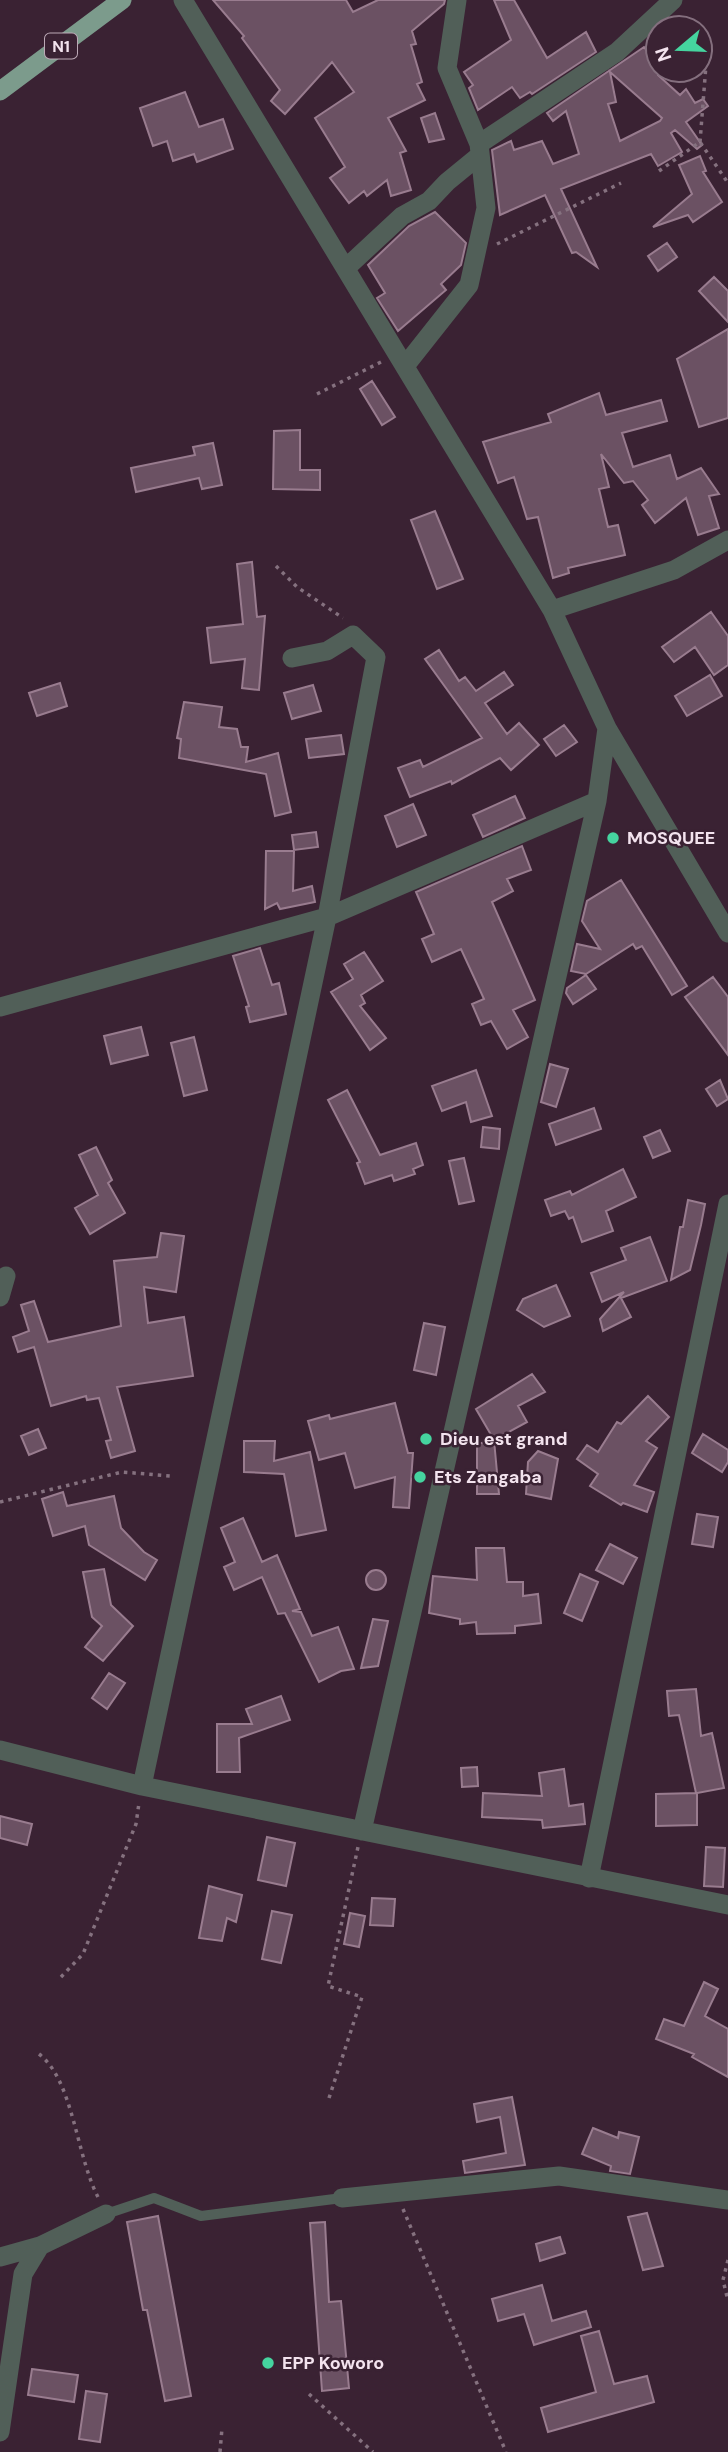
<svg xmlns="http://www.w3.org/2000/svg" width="728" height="2452" viewBox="0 0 728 2452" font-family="'DM Sans',sans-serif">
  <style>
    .building { fill: #6b5163; stroke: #997c8f; stroke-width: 2; fill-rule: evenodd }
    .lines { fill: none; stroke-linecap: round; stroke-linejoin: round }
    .path { stroke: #85717f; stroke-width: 3.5; stroke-dasharray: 3.5 5; stroke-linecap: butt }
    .service { stroke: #515f58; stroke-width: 10 }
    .minor { stroke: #515f58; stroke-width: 19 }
    .trunk { stroke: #7c9b8c; stroke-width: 19 }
    .poi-dot { fill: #45d49f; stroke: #3a2233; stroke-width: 2.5 }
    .labels { text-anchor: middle; stroke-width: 5; stroke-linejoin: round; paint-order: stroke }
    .shield { fill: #3a2233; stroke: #bca9b6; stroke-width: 2 }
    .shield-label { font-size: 16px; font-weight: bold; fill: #f3e3ee }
    .poi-label { font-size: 18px; font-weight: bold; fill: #f3e3ee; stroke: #3a2233; text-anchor: start }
  </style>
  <rect width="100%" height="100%" fill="#3a2233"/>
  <path class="building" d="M 213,0 L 346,0 L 353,12 L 378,0 L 445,0 L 444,4 L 412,31 L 416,44 L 411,45 L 422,82 L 417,84 L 425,100 L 388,118 L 406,151 L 400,153 L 411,190 L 391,196 L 387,180 L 367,196 L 364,191 L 349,203 L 330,178 L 345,167 L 315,118 L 354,92 L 332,62 L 285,114 L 271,101 L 280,90 L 242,38 L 244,36 Z
    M 494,0 L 514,0 L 547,58 L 586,32 L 596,52 L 532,94 L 530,92 L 520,98 L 512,87 L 478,110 L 469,88 L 473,85 L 464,72 L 511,40 Z
    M 658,41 L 658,75 L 680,95 L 686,89 L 695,103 L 703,99 L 708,106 L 686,122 L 702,145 L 697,149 L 675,130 L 671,133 L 682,152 L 658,166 L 651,154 L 561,189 L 597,267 L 576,252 L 572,253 L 545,195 L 500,215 L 492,150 L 511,141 L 514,150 L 542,141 L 553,164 L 579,154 L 566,111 L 553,121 L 547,113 L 644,47 L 647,51 ZM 610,72 L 662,118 L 660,121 L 620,141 L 608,104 L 616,102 Z
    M 185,92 L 199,127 L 223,119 L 233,149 L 197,162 L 194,154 L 173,161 L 167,141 L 153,146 L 140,108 Z
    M 435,113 L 444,139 L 429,142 L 421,118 Z
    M 700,156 L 706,171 L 703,172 L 722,202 L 693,222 L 688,215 L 653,227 L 692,194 L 679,165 Z
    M 435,212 L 466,243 L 461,265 L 441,284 L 446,290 L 398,331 L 377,298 L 385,293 L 368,265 L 409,226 Z
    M 667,243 L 677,257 L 658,271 L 648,256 Z
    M 714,277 L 728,291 L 728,322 L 699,291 Z
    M 728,329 L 728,418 L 699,427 L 677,359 Z
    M 372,381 L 395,417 L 382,425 L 360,389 Z
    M 599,393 L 606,415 L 661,400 L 667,421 L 622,433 L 633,467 L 670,455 L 677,479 L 701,468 L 719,494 L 709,496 L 719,528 L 698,535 L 686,498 L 655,523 L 642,505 L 648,500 L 633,481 L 624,483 L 601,454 L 609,487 L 599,489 L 608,527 L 618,525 L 625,555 L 568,568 L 569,573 L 553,578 L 538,517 L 527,519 L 514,477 L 498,483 L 483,442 L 551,422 L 548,414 Z
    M 300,430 L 300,470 L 320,470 L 320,490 L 273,489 L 274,431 Z
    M 213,443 L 222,485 L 202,489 L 199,478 L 136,492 L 131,468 L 195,455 L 193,447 Z
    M 435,511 L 463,579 L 437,589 L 411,520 Z
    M 252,562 L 257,617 L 265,616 L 259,690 L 242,688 L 245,659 L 211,663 L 207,628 L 243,624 L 237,564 Z
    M 711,612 L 728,636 L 728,665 L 714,675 L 695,647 L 674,662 L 662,647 Z
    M 439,650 L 459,681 L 465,677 L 476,691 L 504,672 L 513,685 L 485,703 L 507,734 L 519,723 L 539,745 L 511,770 L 500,758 L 452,784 L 451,781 L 410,797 L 398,768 L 420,760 L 423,767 L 482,738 L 425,659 Z
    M 710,675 L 722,696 L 687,716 L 675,696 Z
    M 60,683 L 67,706 L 37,716 L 29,693 Z
    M 313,685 L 321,711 L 292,719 L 284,693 Z
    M 184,702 L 222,707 L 219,727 L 237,729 L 241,747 L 248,747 L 246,762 L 278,753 L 291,812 L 275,816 L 266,774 L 179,758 L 181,739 L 177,738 Z
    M 564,725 L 577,742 L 556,756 L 544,739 Z
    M 341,735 L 344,754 L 309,758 L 306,739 Z
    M 515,796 L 525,818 L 483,837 L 473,815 Z
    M 413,804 L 426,835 L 397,847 L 385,816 Z
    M 316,832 L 318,847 L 294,850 L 292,835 Z
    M 522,846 L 531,870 L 507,879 L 513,891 L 492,902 L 535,1000 L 513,1010 L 528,1037 L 507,1049 L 491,1021 L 481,1025 L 472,1004 L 484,999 L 461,949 L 432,962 L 422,939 L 434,934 L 416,892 Z
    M 266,851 L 294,851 L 293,891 L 312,886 L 315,902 L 280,909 L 277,903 L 265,909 Z
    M 621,880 L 687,986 L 672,995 L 642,946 L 636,949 L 633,944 L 586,974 L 571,971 L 577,944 L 600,949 L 582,921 L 587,901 Z
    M 260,948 L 272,985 L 279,983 L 286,1014 L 250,1022 L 246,1007 L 249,1006 L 233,956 Z
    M 364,952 L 383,981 L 361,995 L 365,1003 L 360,1006 L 386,1038 L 370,1050 L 331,992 L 353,979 L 344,964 Z
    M 586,975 L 596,989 L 573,1004 L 566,993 L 567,988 Z
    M 713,977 L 728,997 L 728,1055 L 685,997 Z
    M 141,1027 L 148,1055 L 111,1064 L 104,1036 Z
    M 194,1037 L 207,1090 L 184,1096 L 171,1043 Z
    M 550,1064 L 568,1069 L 556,1107 L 541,1102 Z
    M 476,1070 L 492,1116 L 471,1122 L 466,1102 L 442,1111 L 432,1086 Z
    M 720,1080 L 728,1099 L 717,1106 L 706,1089 Z
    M 347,1090 L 380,1155 L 416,1143 L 423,1165 L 413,1169 L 415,1174 L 394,1181 L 392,1175 L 365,1184 L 357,1163 L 360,1162 L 328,1100 Z
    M 594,1108 L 601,1129 L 556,1145 L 549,1124 Z
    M 483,1127 L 500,1129 L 499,1149 L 481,1147 Z
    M 660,1130 L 670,1151 L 653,1158 L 644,1137 Z
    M 96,1147 L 112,1180 L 108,1183 L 125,1213 L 90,1234 L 75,1208 L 98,1195 L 79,1155 Z
    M 464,1158 L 474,1201 L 459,1204 L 449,1161 Z
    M 623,1169 L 636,1197 L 606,1211 L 613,1231 L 582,1242 L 573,1217 L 569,1219 L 565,1211 L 551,1216 L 545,1200 L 570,1191 L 572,1195 Z
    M 688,1200 L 705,1204 L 701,1225 L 690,1270 L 671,1280 L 680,1227 L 683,1227 Z
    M 161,1233 L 184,1236 L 176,1292 L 144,1287 L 148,1323 L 184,1317 L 193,1376 L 117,1387 L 135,1451 L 111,1458 L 106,1441 L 111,1440 L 99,1398 L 87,1400 L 86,1396 L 51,1406 L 34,1347 L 18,1352 L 13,1337 L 29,1331 L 21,1305 L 34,1301 L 48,1342 L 121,1326 L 114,1261 L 157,1257 Z
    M 650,1237 L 667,1281 L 621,1298 L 631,1317 L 603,1331 L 600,1319 L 624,1292 L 602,1302 L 591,1273 L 626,1260 L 621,1248 Z
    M 556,1285 L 570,1316 L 544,1327 L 517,1310 L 523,1299 Z
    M 424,1323 L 445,1327 L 436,1375 L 414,1370 Z
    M 532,1374 L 545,1392 L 518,1406 L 527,1422 L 494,1440 L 476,1409 Z
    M 648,1396 L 669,1417 L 646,1441 L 657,1448 L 634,1485 L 654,1492 L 647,1512 L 623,1503 L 621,1505 L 590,1486 L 598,1474 L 577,1459 L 587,1445 L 598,1452 L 617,1422 L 621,1424 Z
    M 395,1403 L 408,1453 L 413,1453 L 409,1508 L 393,1507 L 395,1477 L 355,1488 L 345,1453 L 319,1460 L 308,1421 L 329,1415 L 330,1419 Z
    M 38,1429 L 46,1448 L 29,1455 L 21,1436 Z
    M 703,1434 L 728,1450 L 728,1462 L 722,1472 L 692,1453 Z
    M 494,1440 L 499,1494 L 477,1494 L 477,1444 Z
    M 244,1441 L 275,1441 L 274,1461 L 310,1452 L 326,1530 L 296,1536 L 284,1474 L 244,1472 Z
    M 538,1451 L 558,1459 L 551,1499 L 526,1494 L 528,1462 Z
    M 63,1492 L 67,1506 L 114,1496 L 121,1528 L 144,1552 L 157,1560 L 145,1580 L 89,1545 L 85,1526 L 53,1536 L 42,1499 Z
    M 697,1514 L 718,1517 L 713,1547 L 692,1544 Z
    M 243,1518 L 262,1562 L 277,1555 L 300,1609 L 292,1611 L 301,1612 L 312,1636 L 338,1627 L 354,1669 L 341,1671 L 319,1682 L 285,1613 L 278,1614 L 262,1577 L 234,1590 L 224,1567 L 235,1562 L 221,1528 Z
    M 610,1544 L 637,1558 L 623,1584 L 596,1570 Z
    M 476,1548 L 504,1548 L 507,1582 L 523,1582 L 523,1596 L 538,1594 L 541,1623 L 515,1626 L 515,1633 L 477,1634 L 476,1622 L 460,1624 L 460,1619 L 429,1613 L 433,1576 L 477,1580 Z
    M 104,1569 L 111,1605 L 133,1626 L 103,1661 L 85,1647 L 102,1626 L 92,1617 L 83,1572 Z
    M366 1580a10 10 0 1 1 20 0a10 10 0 1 1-20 0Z
    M 580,1574 L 598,1582 L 582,1621 L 564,1613 Z
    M 373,1619 L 388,1621 L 378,1666 L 361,1668 Z
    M 109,1673 L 125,1683 L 107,1709 L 92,1698 Z
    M 696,1689 L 701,1736 L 712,1733 L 724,1788 L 697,1793 L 697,1825 L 656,1826 L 656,1794 L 696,1793 L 679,1715 L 669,1716 L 667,1691 Z
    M 281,1696 L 290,1720 L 239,1738 L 240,1772 L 217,1772 L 217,1724 L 252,1724 L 246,1709 Z
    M 477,1767 L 478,1786 L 462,1787 L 461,1768 Z
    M 564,1769 L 569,1806 L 583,1804 L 585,1824 L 543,1828 L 542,1820 L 482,1817 L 483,1793 L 542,1796 L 539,1773 Z
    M 0,1816 L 32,1824 L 27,1845 L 0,1838 Z
    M 267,1837 L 295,1843 L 286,1886 L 258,1880 Z
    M 706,1847 L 725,1848 L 723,1887 L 704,1886 Z
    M 209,1886 L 242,1895 L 236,1922 L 227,1918 L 222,1941 L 199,1938 Z
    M 372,1898 L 395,1899 L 393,1926 L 370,1925 Z
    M 272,1911 L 292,1915 L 281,1963 L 262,1959 Z
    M 350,1913 L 365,1916 L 359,1947 L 344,1944 Z
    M 704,1982 L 718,1989 L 705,2016 L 728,2029 L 728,2077 L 692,2057 L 694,2054 L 656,2039 L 664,2019 L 684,2026 Z
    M 512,2097 L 525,2165 L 465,2173 L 463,2161 L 506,2153 L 500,2117 L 477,2122 L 474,2104 Z
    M 593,2128 L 618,2138 L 619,2132 L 639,2137 L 630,2174 L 610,2171 L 611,2166 L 582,2154 Z
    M 647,2213 L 663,2266 L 643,2270 L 628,2217 Z
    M 158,2216 L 191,2396 L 165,2401 L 147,2310 L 143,2310 L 127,2222 Z
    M 325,2222 L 329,2302 L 341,2301 L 349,2388 L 322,2391 L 310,2223 Z
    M 560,2237 L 565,2253 L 540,2261 L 536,2244 Z
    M 542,2285 L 552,2321 L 586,2311 L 591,2327 L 534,2345 L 524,2314 L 498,2321 L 492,2299 Z
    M 599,2331 L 614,2384 L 647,2376 L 654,2402 L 548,2432 L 541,2408 L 596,2392 L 581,2336 Z
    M 32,2369 L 78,2375 L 74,2402 L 28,2395 Z
    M 86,2391 L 107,2394 L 100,2442 L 79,2439 Z"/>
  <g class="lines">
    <path class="path" d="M 700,142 L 706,65
      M 659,171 L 700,142 L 728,183
      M 497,244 L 621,183
      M 317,394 L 381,362
      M 276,566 L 297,587 L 343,618
      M 0,1502 L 122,1472 L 170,1476
      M 61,1977 L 83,1954 L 136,1824 L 139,1803
      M 39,2054 C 74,2081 76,2157 99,2199
      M 329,2098 L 362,1997 L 328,1986 L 358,1847
      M 403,2209 L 506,2452
      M 728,2260 L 723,2280 L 728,2301
      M 309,2394 L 373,2452
      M 220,2452 L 222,2428"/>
    <path class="service" d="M 106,2214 L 154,2198 L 201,2216 L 342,2198"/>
    <path class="minor" d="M 183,0 L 552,610 L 607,728 L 728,933
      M 479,144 L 617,52 L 673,0
      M 346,268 L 402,216 L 429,201 L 447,182 L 480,155
      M 405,366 L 469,285 L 486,208 L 479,144 L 447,68 L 457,0
      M 552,610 L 674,570 L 728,540
      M 292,658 L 327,651 L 353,635 L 376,657 L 327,917 L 597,801
      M 0,1007 L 327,917 L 142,1786
      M 0,1297 L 6,1276
      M 0,1750 L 142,1786 L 728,1905
      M 362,1831 L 597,801 L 607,728
      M 589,1878 L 728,1204
      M 342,2198 L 559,2176 L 728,2200
      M 0,2257 L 40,2246 L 106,2214
      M 0,2432 L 23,2274 L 40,2246"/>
    <path class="trunk" d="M 0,91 L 122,0"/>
  </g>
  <g class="poi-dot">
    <circle cx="613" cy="838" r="7"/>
    <circle cx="426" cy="1439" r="7"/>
    <circle cx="420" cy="1477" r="7"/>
    <circle cx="268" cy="2363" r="7"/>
  </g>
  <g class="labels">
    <rect class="shield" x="45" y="33.5" width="32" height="25" rx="5"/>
    <g class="shield-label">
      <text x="61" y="52">N1</text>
    </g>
    <g class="poi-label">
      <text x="627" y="844">MOSQUEE</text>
      <text x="440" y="1445">Dieu est grand</text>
      <text x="434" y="1483">Ets Zangaba</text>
      <text x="282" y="2369">EPP Koworo</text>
    </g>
  </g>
  <g transform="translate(679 49) rotate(251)"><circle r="33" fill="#3a2233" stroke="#846f7e" stroke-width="2"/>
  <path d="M0-5L12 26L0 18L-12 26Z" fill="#45d49f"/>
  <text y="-10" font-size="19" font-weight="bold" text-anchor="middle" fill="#f3e3ee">N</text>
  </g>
</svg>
